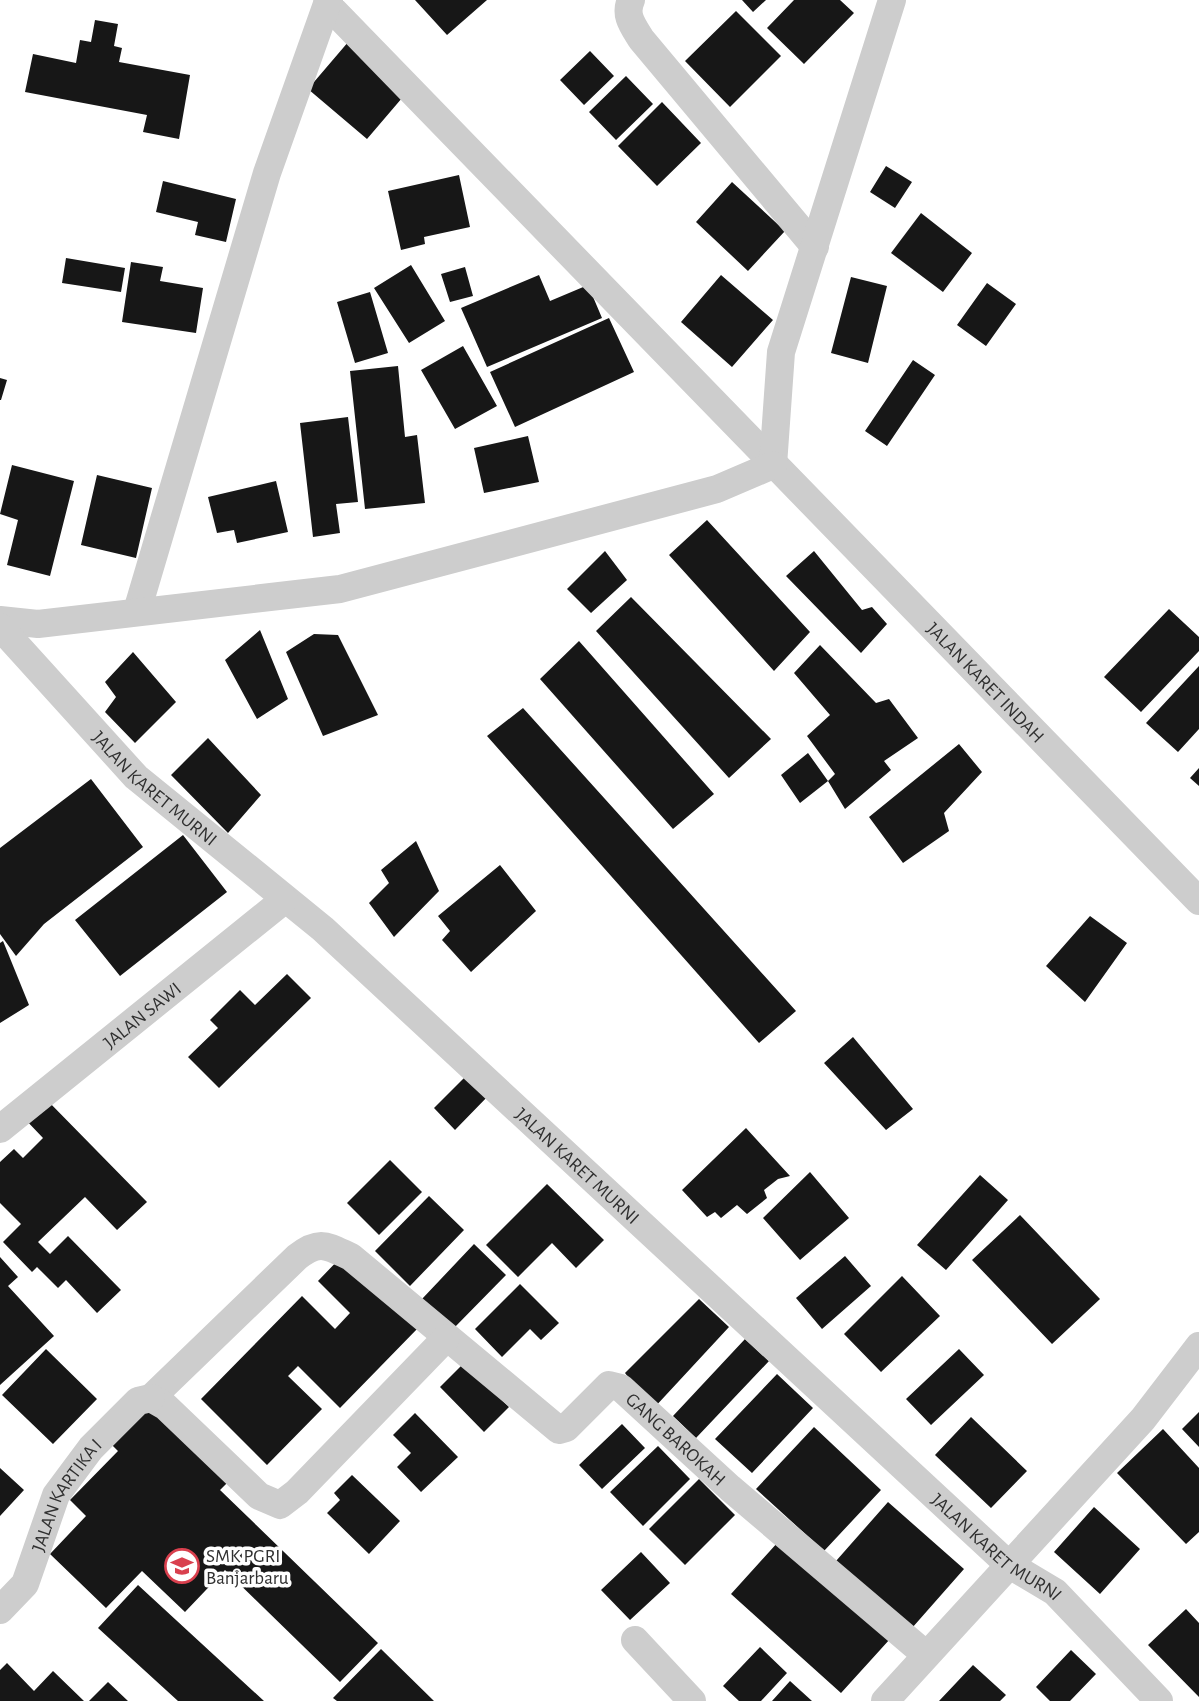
<svg xmlns="http://www.w3.org/2000/svg" width="1199" height="1701" viewBox="0 0 1199 1701" font-family="'Alegreya Sans',sans-serif">
  <style>
    .building { fill: #171717 }
    .lines { fill: none; stroke-linecap: round; stroke-linejoin: round }
    .street { stroke: #cdcdcd; stroke-width: 28 }
    .labels { text-anchor: middle; stroke-width: 7; stroke-linejoin: round; paint-order: stroke }
    .street-label { font-size: 19px; fill: #303030; stroke: #fff }
    .poi-label { font-size: 19px; fill: #303030; stroke: #fff; text-anchor: start }
  </style>
  <rect width="100%" height="100%" fill="#fff"/>
  <path class="building" d="M 415,0 L 487,0 L 447,35 Z
    M 742,0 L 766,0 L 753,12 Z
    M 794,0 L 840,0 L 854,13 L 804,64 L 767,28 Z
    M 736,11 L 781,56 L 730,107 L 685,61 Z
    M 95,20 L 118,24 L 114,46 L 122,48 L 119,62 L 190,75 L 179,139 L 143,132 L 147,115 L 25,92 L 33,54 L 76,63 L 80,40 L 91,42 Z
    M 349,41 L 408,91 L 367,139 L 308,89 Z
    M 590,51 L 614,76 L 584,105 L 560,80 Z
    M 626,76 L 653,104 L 616,140 L 589,112 Z
    M 662,102 L 701,143 L 657,186 L 618,146 Z
    M 886,166 L 912,182 L 895,208 L 870,192 Z
    M 459,175 L 470,227 L 424,237 L 425,244 L 401,250 L 388,191 Z
    M 163,181 L 236,199 L 226,242 L 195,235 L 198,222 L 156,212 Z
    M 732,182 L 785,231 L 748,271 L 696,222 Z
    M 921,213 L 972,253 L 943,292 L 891,253 Z
    M 66,258 L 125,268 L 121,292 L 62,283 Z
    M 131,262 L 163,267 L 160,281 L 203,288 L 196,333 L 122,322 Z
    M 411,265 L 445,321 L 409,343 L 374,288 Z
    M 465,267 L 473,296 L 450,302 L 441,274 Z
    M 539,275 L 550,301 L 588,285 L 602,318 L 487,367 L 461,308 Z
    M 721,275 L 773,320 L 732,367 L 681,322 Z
    M 851,277 L 887,286 L 868,363 L 831,353 Z
    M 987,283 L 1016,304 L 986,346 L 957,325 Z
    M 370,292 L 388,353 L 355,363 L 337,302 Z
    M 609,318 L 634,372 L 515,427 L 490,372 Z
    M 463,346 L 497,406 L 455,429 L 421,370 Z
    M 913,360 L 935,375 L 887,446 L 865,431 Z
    M 398,366 L 405,437 L 417,435 L 425,503 L 365,509 L 350,371 Z
    M 0,378 L 7,380 L 1,400 L 0,400 Z
    M 348,417 L 358,502 L 336,504 L 340,533 L 313,537 L 300,423 Z
    M 528,436 L 539,482 L 484,493 L 474,448 Z
    M 12,465 L 74,481 L 50,576 L 7,565 L 18,520 L 0,514 Z
    M 97,475 L 152,488 L 136,558 L 81,545 Z
    M 276,481 L 288,532 L 237,543 L 234,530 L 217,533 L 208,497 Z
    M 707,520 L 810,632 L 774,671 L 669,555 Z
    M 605,551 L 627,580 L 591,613 L 567,589 Z
    M 814,551 L 862,610 L 872,607 L 887,624 L 861,653 L 786,576 Z
    M 631,597 L 771,739 L 729,778 L 596,631 Z
    M 1169,609 L 1199,637 L 1199,651 L 1141,712 L 1104,677 Z
    M 260,630 L 288,699 L 257,719 L 225,660 Z
    M 314,634 L 338,635 L 378,715 L 323,736 L 286,652 Z
    M 579,641 L 714,794 L 673,829 L 540,679 Z
    M 820,645 L 876,703 L 889,699 L 918,738 L 884,761 L 891,770 L 845,809 L 828,781 L 800,803 L 781,775 L 808,753 L 828,781 L 835,774 L 807,736 L 830,715 L 794,673 Z
    M 133,652 L 176,702 L 135,743 L 105,712 L 116,697 L 105,682 Z
    M 1199,666 L 1199,729 L 1178,752 L 1146,723 Z
    M 523,708 L 796,1011 L 759,1043 L 487,736 Z
    M 208,738 L 261,795 L 228,833 L 171,775 Z
    M 959,744 L 982,772 L 944,813 L 949,831 L 903,863 L 869,817 Z
    M 1199,768 L 1199,786 L 1190,778 Z
    M 91,779 L 143,847 L 44,924 L 16,956 L 0,934 L 0,848 Z
    M 183,835 L 227,892 L 120,976 L 75,920 Z
    M 416,841 L 439,891 L 394,937 L 369,903 L 389,883 L 381,870 Z
    M 500,865 L 536,911 L 471,972 L 442,940 L 450,931 L 438,916 Z
    M 1090,916 L 1127,943 L 1085,1002 L 1046,966 Z
    M 3,941 L 29,1005 L 0,1023 L 0,943 Z
    M 287,974 L 311,998 L 219,1088 L 188,1057 L 218,1028 L 210,1020 L 240,990 L 255,1005 Z
    M 853,1037 L 913,1109 L 886,1130 L 824,1063 Z
    M 469,1073 L 490,1094 L 455,1130 L 434,1108 Z
    M 44,1097 L 147,1202 L 117,1230 L 85,1197 L 38,1242 L 50,1254 L 68,1236 L 121,1290 L 97,1313 L 66,1280 L 58,1288 L 37,1267 L 32,1272 L 3,1242 L 21,1224 L 0,1203 L 0,1162 L 14,1149 L 23,1158 L 43,1138 L 23,1117 Z
    M 746,1128 L 790,1176 L 778,1179 L 764,1190 L 767,1198 L 747,1214 L 737,1205 L 721,1218 L 715,1212 L 707,1217 L 682,1190 Z
    M 390,1160 L 422,1192 L 379,1235 L 347,1203 Z
    M 810,1172 L 849,1218 L 800,1260 L 763,1218 Z
    M 980,1175 L 1008,1200 L 946,1270 L 917,1245 Z
    M 547,1184 L 604,1240 L 576,1268 L 552,1243 L 518,1277 L 486,1245 Z
    M 429,1196 L 464,1230 L 410,1286 L 375,1251 Z
    M 1020,1215 L 1100,1299 L 1052,1344 L 972,1260 Z
    M 474,1244 L 506,1275 L 453,1329 L 422,1299 Z
    M 343,1255 L 418,1328 L 340,1408 L 298,1366 L 288,1376 L 322,1409 L 267,1465 L 201,1399 L 302,1296 L 335,1329 L 350,1313 L 318,1281 Z
    M 845,1256 L 871,1286 L 822,1329 L 796,1298 Z
    M 0,1257 L 18,1277 L 8,1286 L 54,1336 L 0,1385 Z
    M 902,1276 L 940,1316 L 881,1372 L 844,1334 Z
    M 520,1284 L 559,1323 L 541,1340 L 530,1329 L 502,1357 L 475,1329 Z
    M 699,1299 L 729,1327 L 653,1409 L 625,1373 Z
    M 745,1339 L 769,1361 L 696,1438 L 673,1416 Z
    M 46,1349 L 97,1399 L 53,1444 L 2,1395 Z
    M 959,1349 L 984,1375 L 931,1425 L 906,1399 Z
    M 464,1363 L 509,1407 L 484,1432 L 440,1387 Z
    M 777,1374 L 813,1408 L 752,1473 L 715,1439 Z
    M 151,1404 L 230,1480 L 220,1490 L 378,1643 L 340,1682 L 225,1570 L 185,1612 L 142,1571 L 106,1608 L 50,1554 L 86,1516 L 70,1500 L 118,1451 L 112,1445 Z
    M 1199,1412 L 1199,1447 L 1182,1429 Z
    M 415,1413 L 458,1457 L 421,1492 L 397,1467 L 411,1453 L 393,1435 Z
    M 971,1417 L 1027,1471 L 991,1508 L 935,1455 Z
    M 622,1424 L 645,1448 L 602,1489 L 579,1465 Z
    M 814,1427 L 881,1490 L 824,1551 L 756,1489 Z
    M 1163,1429 L 1199,1468 L 1199,1532 L 1186,1544 L 1117,1473 Z
    M 658,1446 L 690,1479 L 643,1526 L 610,1492 Z
    M 0,1468 L 24,1490 L 0,1516 Z
    M 352,1475 L 400,1521 L 369,1554 L 327,1513 L 340,1500 L 334,1493 Z
    M 699,1479 L 735,1515 L 685,1565 L 649,1529 Z
    M 888,1502 L 964,1569 L 912,1628 L 836,1561 Z
    M 1094,1507 L 1140,1549 L 1100,1594 L 1054,1552 Z
    M 779,1541 L 890,1639 L 841,1693 L 731,1594 Z
    M 641,1552 L 670,1583 L 630,1620 L 601,1590 Z
    M 138,1585 L 264,1701 L 178,1701 L 98,1628 Z
    M 1186,1609 L 1199,1623 L 1199,1697 L 1148,1645 Z
    M 760,1647 L 787,1673 L 761,1701 L 739,1701 L 723,1686 Z
    M 381,1649 L 434,1701 L 337,1701 L 333,1698 Z
    M 1071,1650 L 1096,1674 L 1070,1701 L 1050,1701 L 1036,1687 Z
    M 7,1663 L 34,1691 L 53,1671 L 84,1701 L 0,1701 L 0,1670 Z
    M 973,1665 L 1006,1695 L 1000,1701 L 939,1701 Z
    M 790,1681 L 812,1701 L 772,1701 Z
    M 108,1682 L 128,1701 L 89,1701 Z"/>
  <g class="lines">
    <g class="street">
      <path id="s1" d="M 329,0 L 327,4 L 1199,901"/>
      <path d="M 631,0 C 624,15 633,26 641,39 L 815,247"/>
      <path d="M 773,465 L 781,352 L 892,0"/>
      <path d="M 137,611 L 267,173 L 327,4"/>
      <path d="M 0,620 L 38,624 L 340,589 L 717,489 L 773,465"/>
      <path id="s2" d="M 0,627 L 136,777 L 323,929 L 1008,1564 L 1055,1592 L 1159,1701"/>
      <path id="s3" d="M 0,1129 L 284,900"/>
      <path id="s4" d="M 151,1398 L 297,1257 C 320,1239 327,1246 351,1257 L 559,1430 L 566,1428 L 609,1385 L 621,1388 L 730,1488 L 925,1654"/>
      <path d="M 151,1398 L 165,1406 L 259,1496 L 280,1505 L 297,1492 L 446,1338"/>
      <path id="s5" d="M 0,1610 L 25,1584 L 56,1495 L 91,1448 L 138,1401 L 151,1398"/>
      <path d="M 635,1640 L 692,1701"/>
      <path d="M 885,1701 L 1143,1419 L 1199,1346"/>
    </g>
  </g>
  <defs>
    <g id="school-ring" transform="scale(1.75)"><circle r="9.5" fill="#fff" stroke="#d9404e" stroke-width="1.5"/><path d="M0-5L7-2L0 1L-7-2ZM-4 1L0 2.5L4 1V4Q0 6-4 4Z" fill="#d9404e"/></g>
  </defs>
  <g fill-rule="evenodd">
    <use href="#school-ring" x="182" y="1566"/>
  </g>
  <g class="labels">
    <g class="street-label">
      <text dy="7" stroke="none"><textPath href="#s1" startOffset="950">JALAN KARET INDAH</textPath></text>
      <text dy="7" stroke="none"><textPath href="#s2" startOffset="224">JALAN KARET MURNI</textPath></text>
      <text dy="7" stroke="none"><textPath href="#s3" startOffset="182">JALAN SAWI</textPath></text>
      <text dy="7" stroke="none"><textPath href="#s2" startOffset="791">JALAN KARET MURNI</textPath></text>
      <text dy="7" stroke="none"><textPath href="#s4" startOffset="688">GANG BAROKAH</textPath></text>
      <text dy="7" stroke="none"><textPath href="#s5" startOffset="135">JALAN KARTIKA I</textPath></text>
      <text dy="7" stroke="none"><textPath href="#s2" startOffset="1358">JALAN KARET MURNI</textPath></text>
    </g>
    <g class="poi-label">
      <text x="206" y="1562">SMK PGRI<tspan x="206" dy="22">Banjarbaru</tspan></text>
    </g>
  </g>
</svg>
